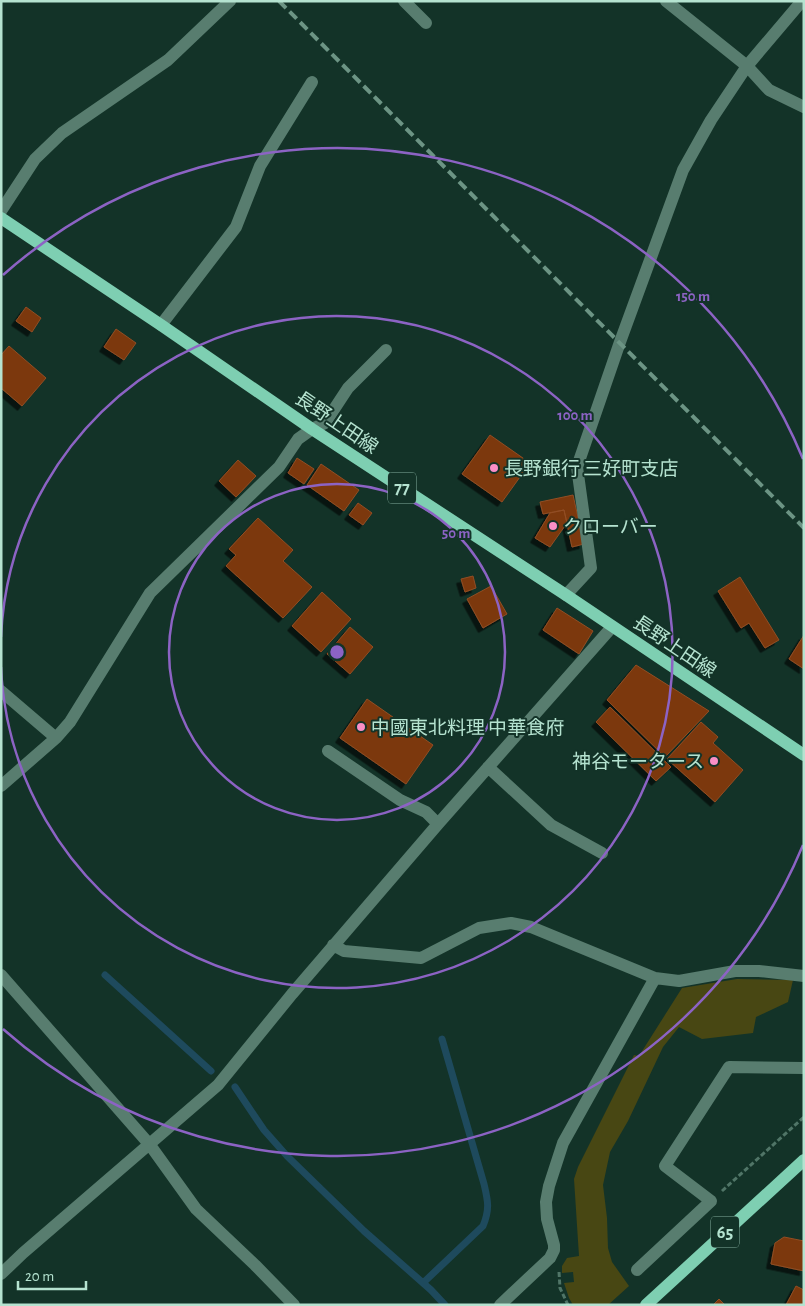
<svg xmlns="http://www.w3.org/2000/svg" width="805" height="1306" viewBox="0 0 805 1306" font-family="'Alegreya Sans','Noto Sans JP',sans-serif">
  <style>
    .green { fill: #484713 }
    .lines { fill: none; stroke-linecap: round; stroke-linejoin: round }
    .stream { stroke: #1e4a5d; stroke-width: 7 }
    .building { fill: #7c390b; stroke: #924d24; filter: url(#shadow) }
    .path { stroke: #507567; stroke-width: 3; stroke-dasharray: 5 2.5; stroke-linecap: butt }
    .minor { stroke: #587d6f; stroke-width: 12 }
    .major { stroke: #7ecfb2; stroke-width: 12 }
    .rail { stroke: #6c9484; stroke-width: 4; stroke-dasharray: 10 5; stroke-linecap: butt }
    .ring { fill: none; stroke: #8c63c4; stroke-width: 2.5 }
    .poi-dot { fill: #fa8fc6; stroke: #133328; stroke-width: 2 }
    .labels { text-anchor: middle; stroke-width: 4; stroke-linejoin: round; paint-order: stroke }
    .shield { fill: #133328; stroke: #84ae9e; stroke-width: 1 }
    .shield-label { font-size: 18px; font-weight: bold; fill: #b5e3d0 }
    .street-label { font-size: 19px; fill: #b5e3d0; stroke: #133328 }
    .poi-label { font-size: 19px; fill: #b5e3d0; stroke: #133328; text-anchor: start }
    .centre { fill: #8c63c4; stroke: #133328; stroke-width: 2.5 }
    .ring-label { font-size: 15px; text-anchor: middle; font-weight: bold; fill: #8c63c4; stroke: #133328; stroke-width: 4; stroke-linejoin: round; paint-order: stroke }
  </style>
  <defs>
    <filter id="shadow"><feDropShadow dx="-4.5" dy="4.5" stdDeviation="0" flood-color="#0009"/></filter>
  </defs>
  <rect width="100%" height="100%" fill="#133328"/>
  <path class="green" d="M 737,979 L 793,980 L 788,1002 L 756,1017 L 753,1033 L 702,1039 L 679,1027 L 663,1047 L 628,1121 L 610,1152 L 603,1185 L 607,1218 L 608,1248 L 612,1262 L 629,1286 L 608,1305 L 573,1305 L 569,1298 L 564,1283 L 574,1282 L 573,1272 L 562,1273 L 562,1266 L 567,1258 L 579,1256 L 574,1179 L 578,1167 L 634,1055 L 639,1056 L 682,988 Z"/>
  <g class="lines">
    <path class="stream" d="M 105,975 L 211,1071
      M 235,1087 L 264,1130 L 287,1156 L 364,1231 L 431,1290 L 445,1305
      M 423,1283 L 483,1226 C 490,1209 488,1201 484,1184 L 442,1039"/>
  </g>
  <path class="building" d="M 26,307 L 41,318 L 32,332 L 16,321 Z
    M 116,329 L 136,343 L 124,360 L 104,347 Z
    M 9,346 L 46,378 L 22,406 L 1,388 L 1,355 Z
    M 490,435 L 530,463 L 502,502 L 462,474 Z
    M 297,458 L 314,469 L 304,484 L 288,473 Z
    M 238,460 L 256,476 L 236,497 L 219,481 Z
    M 321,464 L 359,490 L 344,511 L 307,485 Z
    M 573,495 L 584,544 L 572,547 L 564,510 L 543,514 L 540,502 Z
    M 358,503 L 372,513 L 363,525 L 349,515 Z
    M 564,510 L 567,523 L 550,547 L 535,538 L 550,513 Z
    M 258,518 L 293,550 L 283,561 L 312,587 L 283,618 L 226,566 L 236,555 L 229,549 Z
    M 473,576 L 476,588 L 465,592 L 461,579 Z
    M 740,577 L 779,640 L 765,648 L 749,623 L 741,628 L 718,591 Z
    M 491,586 L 507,614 L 483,628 L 467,599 Z
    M 322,592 L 351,619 L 321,652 L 292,626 Z
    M 557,608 L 593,631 L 579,654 L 543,630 Z
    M 350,627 L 373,647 L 350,674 L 327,654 Z
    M 804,635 L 804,669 L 789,659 Z
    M 636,665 L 709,711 L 665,757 L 607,700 Z
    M 367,699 L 433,745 L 406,784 L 340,738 Z
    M 610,707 L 671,767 L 656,781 L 596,722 Z
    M 701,722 L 718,737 L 713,743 L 743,770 L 715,802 L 667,759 Z
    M 784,1237 L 804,1241 L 804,1271 L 771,1264 L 775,1243 Z
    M 796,1286 L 804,1290 L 804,1305 L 786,1305 Z
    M 719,1299 L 725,1305 L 713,1305 Z"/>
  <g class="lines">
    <path class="path" d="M 722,1191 L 804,1117
      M 559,1272 L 560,1288 L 568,1305"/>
    <path class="minor" d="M 404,1 L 426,23
      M 666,1 L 747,66 L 769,90 L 804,107
      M 1,211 L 35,159 L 62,133 L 168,60 L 230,1
      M 161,325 L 236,227 L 260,166 L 312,82
      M 566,595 L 591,568 L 577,467 L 620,342 L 683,170 L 711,120 L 747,66 L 802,1
      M 1,691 L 56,738
      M 328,751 L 400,800 L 426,812 L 438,824
      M 488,767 L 551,825 L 602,853
      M 1,786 L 56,738 L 70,722 L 150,593 L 279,467 L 298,439 L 312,429 L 325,423 L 348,388 L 386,350
      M 333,945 L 344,951 L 421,958 L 479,928 L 511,923 L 531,927 L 655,978 L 679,981 L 735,971 L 759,971 L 804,976
      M 1,975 L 150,1145 L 196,1209 L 255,1265 L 294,1305
      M 637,1270 L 711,1201 L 665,1166 L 729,1067 L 804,1068
      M 1,1274 L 23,1253 L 218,1085 L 292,994 L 438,824 L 612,627
      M 500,1305 L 550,1258 L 554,1250 L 554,1245 L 547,1219 L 546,1202 L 549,1186 L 563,1143 L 655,978"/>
    <path class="major" d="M 1,218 L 161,325 L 312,429 L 566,595 L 804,755
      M 646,1305 L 804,1160"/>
    <path class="rail" d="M 279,1 L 804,528"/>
  </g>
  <g class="ring">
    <circle cx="337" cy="652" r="168"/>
    <path d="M1 637A336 336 0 1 1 1 667"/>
    <path d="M803 845A504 504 0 0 1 3 1029M3 275A504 504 0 0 1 803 459"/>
  </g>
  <g class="poi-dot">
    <circle cx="494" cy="468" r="5"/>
    <circle cx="553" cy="526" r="5"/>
    <circle cx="361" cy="727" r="5"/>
    <circle cx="714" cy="761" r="5"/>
  </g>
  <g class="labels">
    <g class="shield">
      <rect x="388" y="472.5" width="28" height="31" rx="4"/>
      <rect x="711" y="1216.5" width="28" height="31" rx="4"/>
    </g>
    <g class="shield-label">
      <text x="402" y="494">77</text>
      <text x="725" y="1238">65</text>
    </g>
    <g class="street-label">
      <text transform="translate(337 422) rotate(34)" y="7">長野上田線</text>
      <text transform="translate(675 646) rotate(34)" y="7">長野上田線</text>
    </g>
    <g class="poi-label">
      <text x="504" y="475">長野銀行 三好町支店</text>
      <text x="563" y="533">クローバー</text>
      <text x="371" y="734">中國東北料理 中華食府</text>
      <text x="704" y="768" text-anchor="end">神谷モータース</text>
    </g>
  </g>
  <circle cx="337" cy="652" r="8" class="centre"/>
  <g class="ring-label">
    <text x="693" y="301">150 m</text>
    <text x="575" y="420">100 m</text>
    <text x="456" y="538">50 m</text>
  </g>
  <rect width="805" height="1306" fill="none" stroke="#b5e3d0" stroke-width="5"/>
  <path d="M18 1281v8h68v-8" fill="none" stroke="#b5e3d0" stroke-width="2.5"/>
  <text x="25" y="1281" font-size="15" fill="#b5e3d0" stroke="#133328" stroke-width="4" paint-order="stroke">20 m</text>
</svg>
